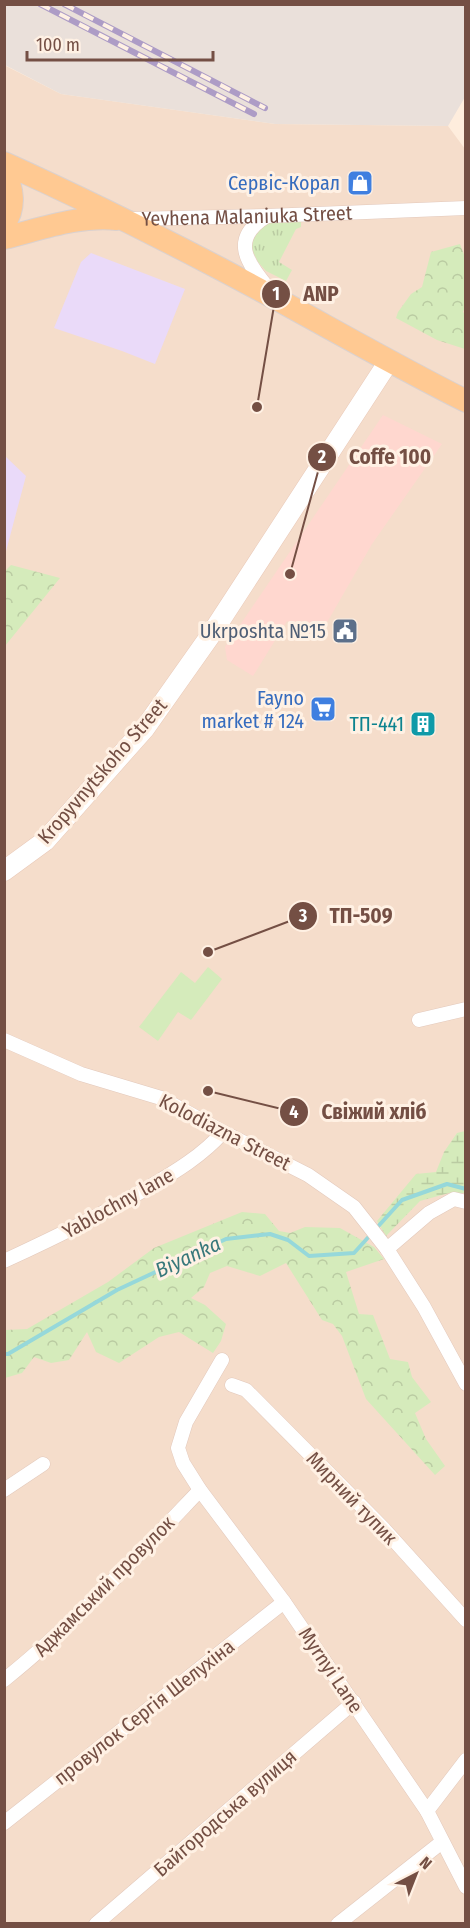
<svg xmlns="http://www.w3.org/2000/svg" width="470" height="1928" viewBox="0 0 470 1928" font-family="'Fira Sans Condensed',sans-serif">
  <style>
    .residential { fill: #f5ddcb }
    .commercial { fill: #ffd7cf }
    .industrial { fill: #eae0da }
    .education { fill: #eadaf9 }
    .grass { fill: url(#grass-tufts) }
    .forest { fill: url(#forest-crowns) }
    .wetland { fill: url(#wetland-marsh) }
    .green { fill: #d5ebbb }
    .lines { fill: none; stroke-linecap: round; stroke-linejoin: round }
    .stream { stroke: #96d8da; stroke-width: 4 }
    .minor-casing { stroke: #e3c9bc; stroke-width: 15 }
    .secondary-casing { stroke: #e9c9b8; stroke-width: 21 }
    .primary-casing { stroke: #dbd1ce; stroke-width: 24 }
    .minor { stroke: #fff; stroke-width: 14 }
    .secondary { stroke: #fff; stroke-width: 20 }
    .primary { stroke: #ffc992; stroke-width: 22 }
    .rail-casing { stroke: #ad9cc6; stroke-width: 6 }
    .rail { stroke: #fff1e4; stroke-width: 4; stroke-dasharray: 11; stroke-linecap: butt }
    .labels { text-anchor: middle; stroke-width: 6; stroke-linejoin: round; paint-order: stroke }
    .shop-label { font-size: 20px; fill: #366cbe; stroke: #fff1e4; text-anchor: end }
    .street-label { font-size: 20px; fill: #744f44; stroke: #fff1e4 }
    .service-label { font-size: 20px; fill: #4e5e75; stroke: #fff1e4; text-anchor: end }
    .culture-label { font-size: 20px; fill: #0d838f; stroke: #fff1e4; text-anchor: end }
    .water-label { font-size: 21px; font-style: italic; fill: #38787b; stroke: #fff1e4 }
    .leader { fill: none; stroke: #744f44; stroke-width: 2 }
    .callout-dot { fill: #744f44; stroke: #fff1e4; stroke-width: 2 }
    .mark-label { font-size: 18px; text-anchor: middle; font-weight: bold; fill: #fff }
    .callout-label { font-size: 21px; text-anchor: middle; font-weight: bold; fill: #744f44; stroke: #fff1e4; stroke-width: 6; stroke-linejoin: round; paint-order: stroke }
  </style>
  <defs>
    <pattern id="grass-tufts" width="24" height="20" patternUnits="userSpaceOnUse" patternTransform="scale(1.5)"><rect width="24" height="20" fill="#d5ebbb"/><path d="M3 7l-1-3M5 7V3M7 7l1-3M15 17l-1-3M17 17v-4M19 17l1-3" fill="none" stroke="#bacba2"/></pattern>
    <pattern id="forest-crowns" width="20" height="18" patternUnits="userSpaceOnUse" patternTransform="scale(1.5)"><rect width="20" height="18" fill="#d5ebbb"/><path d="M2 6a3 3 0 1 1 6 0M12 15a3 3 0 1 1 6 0" fill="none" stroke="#bacba2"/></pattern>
    <pattern id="wetland-marsh" width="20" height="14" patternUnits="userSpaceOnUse" patternTransform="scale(1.5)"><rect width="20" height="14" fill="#d5ebbb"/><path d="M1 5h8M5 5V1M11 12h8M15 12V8" fill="none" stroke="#bacba2"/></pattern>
  </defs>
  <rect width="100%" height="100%" fill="#feeddd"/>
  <path class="residential" d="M 4,65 L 61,94 L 275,124 L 448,126 L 465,149 L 465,1923 L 5,1923 Z"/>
  <path class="commercial" d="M 383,415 L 442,444 L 372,544 L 317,640 L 287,621 L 253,676 L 227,660 L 225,647 Z"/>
  <path class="industrial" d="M 4,5 L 465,5 L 465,97 L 448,126 L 275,124 L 61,94 L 5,65 Z"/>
  <path class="education" d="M 91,253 L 185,289 L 155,364 L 122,351 L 54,328 L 81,262 Z
    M 5,456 L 26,476 L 5,555 Z"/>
  <path class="grass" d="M 301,219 L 301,227 L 296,229 L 279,262 L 292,270 L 286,281 L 266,271 L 258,262 L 252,250 L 250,241 L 253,233 L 268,222 Z"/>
  <path class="forest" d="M 460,244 L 465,257 L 466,305 L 463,312 L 465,314 L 465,349 L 437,340 L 396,318 L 398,312 L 411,294 L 422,287 L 431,252 Z
    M 11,565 L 60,578 L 5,646 L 5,571 Z
    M 242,1212 L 265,1214 L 279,1231 L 290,1233 L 305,1227 L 340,1228 L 374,1247 L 384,1259 L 346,1272 L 359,1314 L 373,1315 L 390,1359 L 408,1362 L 412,1377 L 431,1402 L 415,1413 L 426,1439 L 445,1466 L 435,1475 L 366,1399 L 342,1336 L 333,1324 L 322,1320 L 286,1263 L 260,1276 L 227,1266 L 210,1273 L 204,1287 L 191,1298 L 205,1305 L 226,1324 L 221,1341 L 213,1353 L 179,1332 L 159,1337 L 119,1363 L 96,1352 L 87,1332 L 69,1360 L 51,1363 L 34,1357 L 22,1373 L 5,1378 L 5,1330 L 27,1329 L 108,1282 L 154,1248 Z"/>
  <path class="wetland" d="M 465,1131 L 465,1193 L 449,1193 L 420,1201 L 386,1236 L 377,1221 L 416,1174 L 436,1172 L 444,1152 L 457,1133 Z"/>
  <path class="green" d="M 208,967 L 222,979 L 191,1020 L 178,1012 L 158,1041 L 139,1027 L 181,972 L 195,983 Z"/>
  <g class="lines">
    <path class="stream" d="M 4,1354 L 8,1354 L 117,1290 L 226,1239 L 270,1234 L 288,1240 L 309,1256 L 354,1253 L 402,1200 L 447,1184 L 466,1189"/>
    <g class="minor-casing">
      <g id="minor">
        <path d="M 267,216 C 229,239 247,263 269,289"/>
        <path id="s1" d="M 130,219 L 267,216 L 466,208"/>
        <path d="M 419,1020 L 466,1009"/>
        <path d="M 4,1040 L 81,1074 L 161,1098 L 223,1132 L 308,1175 L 354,1207 L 387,1249 L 424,1307 L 466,1384"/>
        <path d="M 387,1249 L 429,1213 L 454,1199 L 466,1202"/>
        <path d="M 4,1261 C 54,1238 102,1215 149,1187 C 175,1172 203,1155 223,1132"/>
        <path d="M 222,1360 L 186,1422 L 178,1448 L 183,1463 L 200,1490 L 284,1602 L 427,1811 L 466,1887"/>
        <path d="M 232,1385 L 246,1390 L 383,1528 L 466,1620"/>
        <path d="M 4,1490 L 43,1464"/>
        <path d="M 4,1680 C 75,1623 138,1555 200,1490"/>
        <path d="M 427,1811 L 466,1760"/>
        <path d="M 4,1823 L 284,1602"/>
        <path d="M 96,1924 L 354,1702"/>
        <path d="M 338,1924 L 442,1842"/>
      </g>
    </g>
    <g class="secondary-casing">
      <path id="secondary" d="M 4,871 L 45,841 L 145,728 L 210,636 L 389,361"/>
    </g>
    <g class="primary-casing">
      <path id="primary" d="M 4,163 C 75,195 144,229 213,265 C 298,309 380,358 466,401
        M 4,172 C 13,188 16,208 4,224
        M 4,238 C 41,229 78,215 117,219"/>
    </g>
    <use href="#minor" class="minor"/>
    <use href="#secondary" class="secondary"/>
    <use href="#primary" class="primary"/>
    <g class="rail-casing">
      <path id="rail" d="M 40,4 L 254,114
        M 64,4 L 265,108"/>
    </g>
    <use href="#rail" class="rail"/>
  </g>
  <defs>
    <g id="shop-square" transform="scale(1.35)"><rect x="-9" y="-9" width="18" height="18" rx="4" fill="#3f7fe0" stroke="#fff1e4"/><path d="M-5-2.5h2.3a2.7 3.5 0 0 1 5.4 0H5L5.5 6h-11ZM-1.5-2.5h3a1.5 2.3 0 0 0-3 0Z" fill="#fff"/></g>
    <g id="civic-square" transform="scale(1.35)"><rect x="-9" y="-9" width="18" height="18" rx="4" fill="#5c6f8a" stroke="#fff1e4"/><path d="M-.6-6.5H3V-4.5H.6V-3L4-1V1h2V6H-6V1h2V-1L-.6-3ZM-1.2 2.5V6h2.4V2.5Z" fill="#fff"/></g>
    <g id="supermarket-square" transform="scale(1.35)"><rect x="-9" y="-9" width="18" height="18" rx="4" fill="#3f7fe0" stroke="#fff1e4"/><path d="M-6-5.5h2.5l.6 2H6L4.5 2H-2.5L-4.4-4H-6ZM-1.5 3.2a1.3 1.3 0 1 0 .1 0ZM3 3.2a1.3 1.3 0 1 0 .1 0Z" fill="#fff"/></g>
    <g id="building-square" transform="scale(1.35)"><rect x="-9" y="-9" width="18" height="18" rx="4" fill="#0f9aa8" stroke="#fff1e4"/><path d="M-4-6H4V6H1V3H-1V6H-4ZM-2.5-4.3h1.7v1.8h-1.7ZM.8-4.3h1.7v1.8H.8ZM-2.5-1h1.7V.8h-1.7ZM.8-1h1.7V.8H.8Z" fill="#fff"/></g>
  </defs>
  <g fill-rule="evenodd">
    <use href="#shop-square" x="360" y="183"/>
    <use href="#civic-square" x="345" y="631"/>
    <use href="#supermarket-square" x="323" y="709"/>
    <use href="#building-square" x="423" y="724"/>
  </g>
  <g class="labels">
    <g class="shop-label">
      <text x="340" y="190">Сервіс-Корал</text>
      <text x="304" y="705">Fayno<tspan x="304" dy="23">market # 124</tspan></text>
    </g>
    <g class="street-label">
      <text dy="7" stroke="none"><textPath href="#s1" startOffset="117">Yevhena Malaniuka Street</textPath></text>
      <text transform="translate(102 771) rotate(-49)" y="7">Kropyvnytskoho Street</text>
      <text transform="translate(225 1132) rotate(27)" y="7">Kolodiazna Street</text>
      <text transform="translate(118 1203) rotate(-29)" y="7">Yablochny lane</text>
      <text transform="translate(352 1498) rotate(46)" y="7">Мирний тупик</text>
      <text transform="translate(104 1586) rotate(-45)" y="7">Аджамський провулок</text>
      <text transform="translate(331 1670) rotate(56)" y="7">Myrnyi Lane</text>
      <text transform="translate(144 1712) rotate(-38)" y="7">провулок Сергія Шелухіна</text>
      <text transform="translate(225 1813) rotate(-41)" y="7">Байгородська вулиця</text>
    </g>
    <g class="service-label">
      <text x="326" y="638">Ukrposhta №15</text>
    </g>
    <g class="culture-label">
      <text x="404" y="731">ТП-441</text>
    </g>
    <g class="water-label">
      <text transform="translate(188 1257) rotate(-25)" y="7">Biyanka</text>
    </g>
  </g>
  <path class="leader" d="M257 407L276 294M290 574L322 457M208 952L303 916M208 1091L294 1112"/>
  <g class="callout-dot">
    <circle cx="257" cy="407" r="6"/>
    <circle cx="290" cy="574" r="6"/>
    <circle cx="208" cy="952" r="6"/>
    <circle cx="208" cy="1091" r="6"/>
    <circle cx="276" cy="294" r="15"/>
    <circle cx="322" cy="457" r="15"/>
    <circle cx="303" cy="916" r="15"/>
    <circle cx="294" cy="1112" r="15"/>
  </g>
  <g class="mark-label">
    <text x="276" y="300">1</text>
    <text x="322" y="463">2</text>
    <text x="303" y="922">3</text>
    <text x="294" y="1118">4</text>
  </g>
  <g class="callout-label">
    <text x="321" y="301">ANP</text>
    <text x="390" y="464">Coffe 100</text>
    <text x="361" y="923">ТП-509</text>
    <text x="374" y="1119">Свіжий хліб</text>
  </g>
  <rect width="470" height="1928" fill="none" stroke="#744f44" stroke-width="12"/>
  <g transform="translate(416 1874) rotate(42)" stroke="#fff1e4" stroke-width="4.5" paint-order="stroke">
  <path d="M0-4.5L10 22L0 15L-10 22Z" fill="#744f44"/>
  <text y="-9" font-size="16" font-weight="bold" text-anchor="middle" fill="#744f44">N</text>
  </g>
  <path d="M27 51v9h186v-9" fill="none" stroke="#744f44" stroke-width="3"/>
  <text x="36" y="51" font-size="18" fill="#744f44" stroke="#fff1e4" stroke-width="4.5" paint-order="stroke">100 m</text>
</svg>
